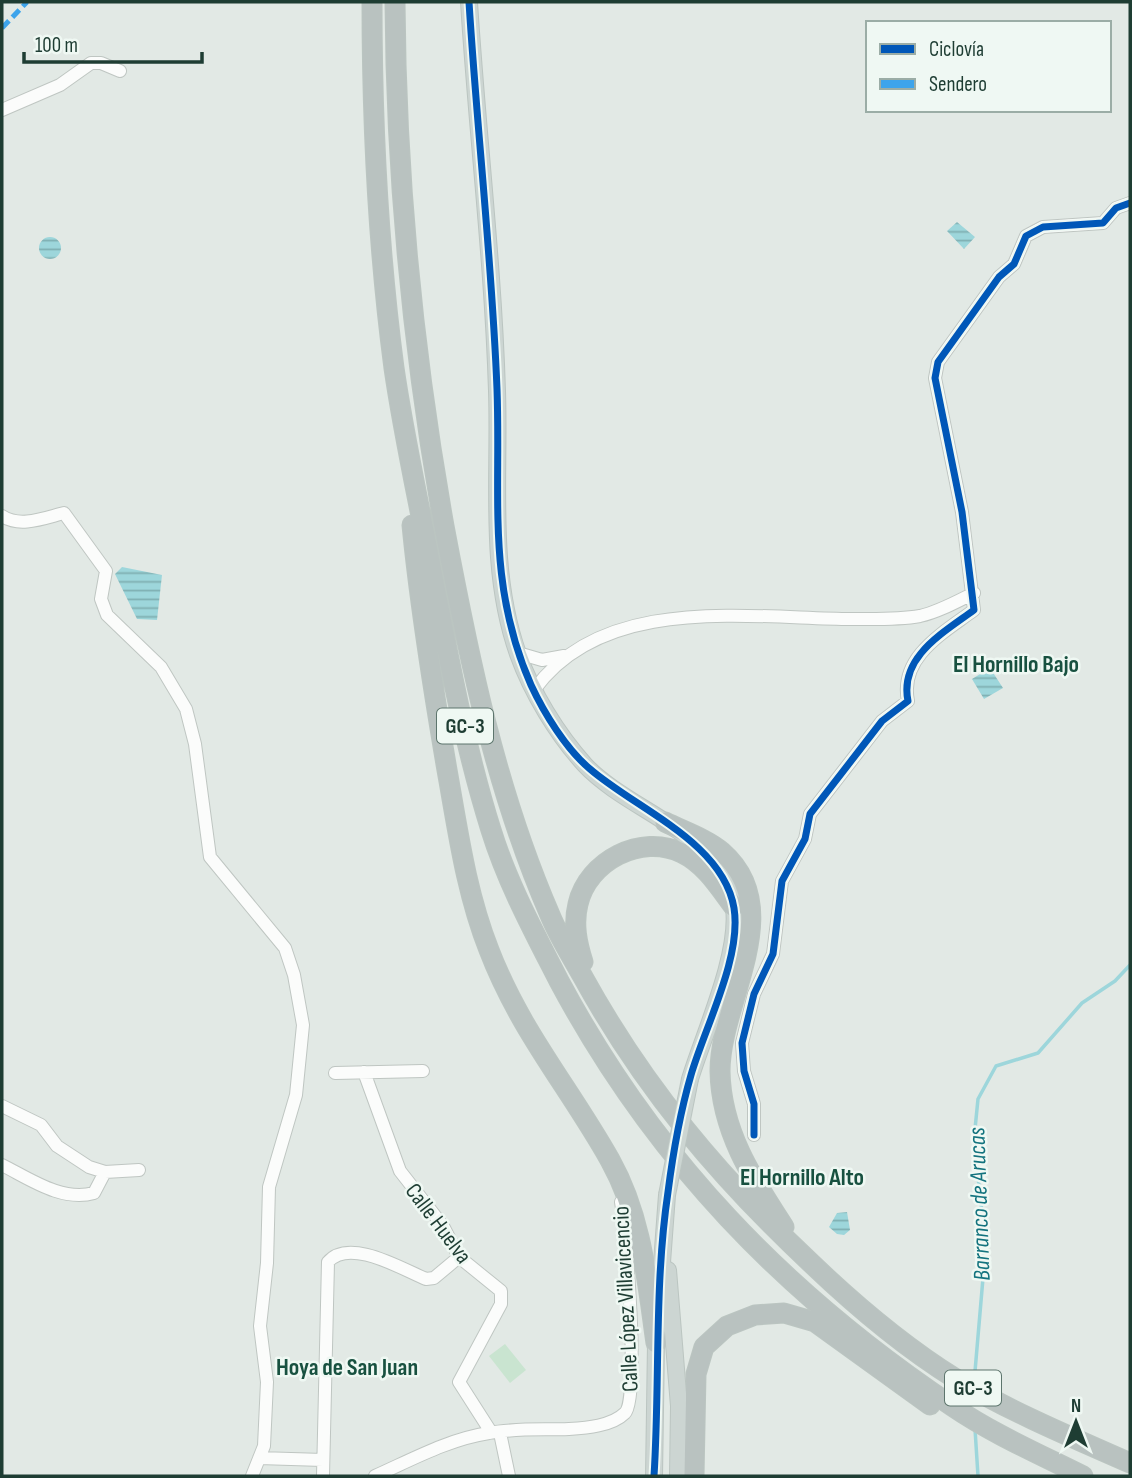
<svg xmlns="http://www.w3.org/2000/svg" width="1132" height="1478" viewBox="0 0 1132 1478" font-family="'Sofia Sans Condensed',sans-serif">
  <style>
    .garden { fill: #c9e4d0 }
    .water { fill: url(#water-rules) }
    .lines { fill: none; stroke-linecap: round; stroke-linejoin: round }
    .stream { stroke: #9dd6db; stroke-width: 3.5 }
    .minor-casing { stroke: #bfc6c2; stroke-width: 14 }
    .major-casing { stroke: #bbc5c1; stroke-width: 18 }
    .highway-casing { stroke: #bbc5c1; stroke-width: 21 }
    .minor { stroke: #fbfcfb; stroke-width: 12 }
    .major { stroke: #ccd5d2; stroke-width: 16 }
    .highway { stroke: #b9c2c0; stroke-width: 19 }
    .major-bridge-casing { stroke: #bbc5c1; stroke-width: 18; stroke-linecap: butt }
    .major-bridge { stroke: #ccd5d2; stroke-width: 16 }
    .quiet { stroke: #3da4eb; stroke-width: 5; stroke-dasharray: 10 5; stroke-linecap: butt }
    .cycleway-casing { stroke: #eff8f3; stroke-width: 11 }
    .cycleway { stroke: #0057b8; stroke-width: 7 }
    .labels { text-anchor: middle; stroke-width: 5; stroke-linejoin: round; paint-order: stroke }
    .shield { fill: #eff8f3; stroke: #5d756d; stroke-width: 2 }
    .shield-label { font-size: 21px; font-weight: bold; fill: #1e3d33 }
    .street-label { font-size: 23px; fill: #1e3d33; stroke: #eff8f3 }
    .neighbourhood-label { font-size: 24px; font-weight: bold; fill: #185140; stroke: #eff8f3 }
    .water-label { font-size: 24px; font-style: italic; fill: #13737e; stroke: #eff8f3 }
  </style>
  <defs>
    <pattern id="water-rules" width="6" height="5" patternUnits="userSpaceOnUse" patternTransform="scale(1.75)"><rect width="6" height="5" fill="#9dd6db"/><path d="M0 2.5h6" fill="none" stroke="#7fafb2"/></pattern>
  </defs>
  <rect width="100%" height="100%" fill="#e2e9e5"/>
  <path class="garden" d="M 505,1344 L 526,1370 L 510,1383 L 489,1356 Z"/>
  <path class="water" d="M 957,222 L 975,237 L 964,249 L 947,231 Z
    M39 248a11 11 0 1 1 22 0a11 11 0 1 1-22 0Z
    M 122,567 L 162,575 L 157,620 L 137,619 L 115,574 Z
    M 990,668 L 1003,688 L 984,699 L 972,679 Z
    M 847,1212 L 850,1230 L 844,1235 L 837,1234 L 829,1227 L 837,1213 Z"/>
  <g class="lines">
    <path class="stream" d="M 974,1383 L 983,1278 L 982,1214 L 974,1139 L 978,1099 L 996,1066 L 1038,1053 L 1082,1003 L 1115,981 L 1130,965
      M 975,1429 L 978,1476"/>
    <g class="minor-casing">
      <path id="minor" d="M 2,110 L 60,85 L 91,63 L 101,63 L 120,71
        M 2,516 C 20,528 44,518 64,513 L 106,571 L 101,599 L 107,615 L 161,667 L 186,709 L 195,744 L 210,857 L 285,948 L 294,975 L 303,1025 L 296,1095 L 269,1187 L 267,1263 L 260,1326 L 267,1382 L 264,1446 L 252,1476
        M 518,653 L 542,660 L 564,656
        M 534,690 C 603,594 747,618 851,619 C 873,619 897,620 920,616 C 938,612 956,602 974,593
        M 364,1072 L 400,1171 L 443,1226 L 459,1257 L 501,1291 L 501,1304 L 459,1382 L 491,1432
        M 335,1073 L 423,1071
        M 2,1106 L 41,1125 L 57,1146 L 89,1167 L 105,1172 L 139,1170
        M 754,1135 L 754,1104 L 744,1071 L 742,1043 L 754,994 L 773,954 L 782,881 L 805,839 L 810,814 L 882,721 L 908,701 C 899,657 943,633 974,610 L 962,512 L 935,378 L 938,362 L 999,277 L 1014,264 L 1026,236 L 1043,227 L 1103,223 L 1116,208 L 1130,203
        M 2,1165 C 30,1179 62,1202 94,1193 L 105,1172
        M 500,1433 L 509,1476
        M 259,1458 L 323,1460
        M 323,1476 L 328,1262 C 349,1237 402,1269 426,1279 L 434,1278 L 459,1257
        M 375,1476 C 411,1460 449,1439 489,1433 C 515,1428 544,1430 569,1429 C 586,1428 612,1426 625,1413 C 640,1399 626,1230 621,1202"/>
    </g>
    <g class="major-casing">
      <path id="major" d="M 469,2 C 477,131 493,261 497,391 C 500,479 488,569 518,654 C 532,693 557,734 585,765 C 630,813 724,834 734,908 C 740,955 704,1033 690,1079
        M 668,1270 L 679,1406 L 678,1476
        M 654,1476 L 656,1343 L 667,1195"/>
    </g>
    <g class="highway-casing">
      <path id="highway" d="M 372,2 C 372,123 378,247 394,368 C 403,431 417,494 429,557 C 447,648 463,741 491,830 C 507,882 534,932 559,981 C 654,1159 785,1294 952,1406 C 993,1434 1039,1454 1083,1476
        M 395,2 C 396,177 413,353 444,526 C 469,659 496,791 550,915 C 559,937 572,957 583,977 C 644,1088 720,1178 812,1264 C 857,1307 903,1346 956,1379 C 1011,1412 1071,1437 1130,1463
        M 412,525 C 420,608 433,688 447,770 C 458,831 466,892 489,950 C 520,1031 569,1087 610,1160 C 642,1217 647,1280 656,1343
        M 665,822 C 683,831 707,839 722,852 C 788,910 720,1001 720,1071 C 721,1131 752,1178 784,1227
        M 583,962 C 577,943 573,924 578,904 C 588,861 641,833 682,853 C 705,864 719,887 734,907
        M 694,1476 L 696,1374 L 704,1347 L 727,1326 L 755,1315 L 784,1313 L 815,1322 L 930,1405"/>
    </g>
    <use href="#minor" class="minor"/>
    <use href="#major" class="major"/>
    <use href="#highway" class="highway"/>
    <g class="major-bridge-casing">
      <path id="major-bridge" d="M 667,1195 L 690,1079"/>
    </g>
    <use href="#major-bridge" class="major-bridge"/>
    <path class="quiet" d="M 2,28 L 27,2"/>
    <g class="cycleway-casing">
      <path id="cycleway" d="M 469,2 C 477,131 492,260 497,389 C 501,495 486,583 531,685 C 544,713 566,749 590,769 C 636,809 723,842 734,908 C 742,957 705,1027 691,1075 C 680,1113 673,1153 668,1192 C 654,1286 660,1382 654,1476
        M 754,1135 L 754,1104 L 744,1071 L 742,1043 L 754,994 L 773,954 L 782,881 L 805,839 L 810,814 L 882,721 L 908,701 C 899,657 943,633 974,610 L 962,512 L 935,378 L 938,362 L 999,277 L 1014,264 L 1026,236 L 1043,227 L 1103,223 L 1116,208 L 1130,203"/>
    </g>
    <use href="#cycleway" class="cycleway"/>
  </g>
  <g class="labels">
    <g class="shield">
      <rect x="437" y="708.5" width="56" height="35" rx="5"/>
      <rect x="945" y="1370.5" width="56" height="35" rx="5"/>
    </g>
    <g class="shield-label">
      <text x="465" y="733">GC-3</text>
      <text x="973" y="1395">GC-3</text>
    </g>
    <g class="street-label">
      <text transform="translate(439 1223) rotate(53)" y="8">Calle Huelva</text>
      <text transform="translate(625 1299) rotate(-93)" y="8">Calle López Villavicencio</text>
    </g>
    <g class="neighbourhood-label">
      <text x="1016" y="672">El Hornillo Bajo</text>
      <text x="802" y="1185">El Hornillo Alto</text>
      <text x="347" y="1375">Hoya de San Juan</text>
    </g>
    <g class="water-label">
      <text transform="translate(979 1204) rotate(-92)" y="8">Barranco de Arucas</text>
    </g>
  </g>
  <rect width="1132" height="1478" fill="none" stroke="#1e3d33" stroke-width="7"/>
  <rect x="866" y="21" width="245" height="91" fill="#eff8f3" stroke="#9bada6" stroke-width="2"/>
  <rect x="880" y="44" width="35" height="10" fill="#0057b8" stroke="#9bada6" stroke-width="2"/>
  <text x="929" y="56" font-size="21" fill="#1e3d33">Ciclovía</text>
  <rect x="880" y="79" width="35" height="10" fill="#3da4eb" stroke="#9bada6" stroke-width="2"/>
  <text x="929" y="91" font-size="21" fill="#1e3d33">Sendero</text>
  <g transform="translate(1076 1422)" stroke="#eff8f3" stroke-width="5" paint-order="stroke">
  <path d="M0-5L12 26L0 18L-12 26Z" fill="#1e3d33"/>
  <text y="-10" font-size="19" font-weight="bold" text-anchor="middle" fill="#1e3d33">N</text>
  </g>
  <path d="M24 52v10h178v-10" fill="none" stroke="#1e3d33" stroke-width="3.5"/>
  <text x="35" y="52" font-size="21" fill="#1e3d33" stroke="#eff8f3" stroke-width="5" paint-order="stroke">100 m</text>
</svg>
